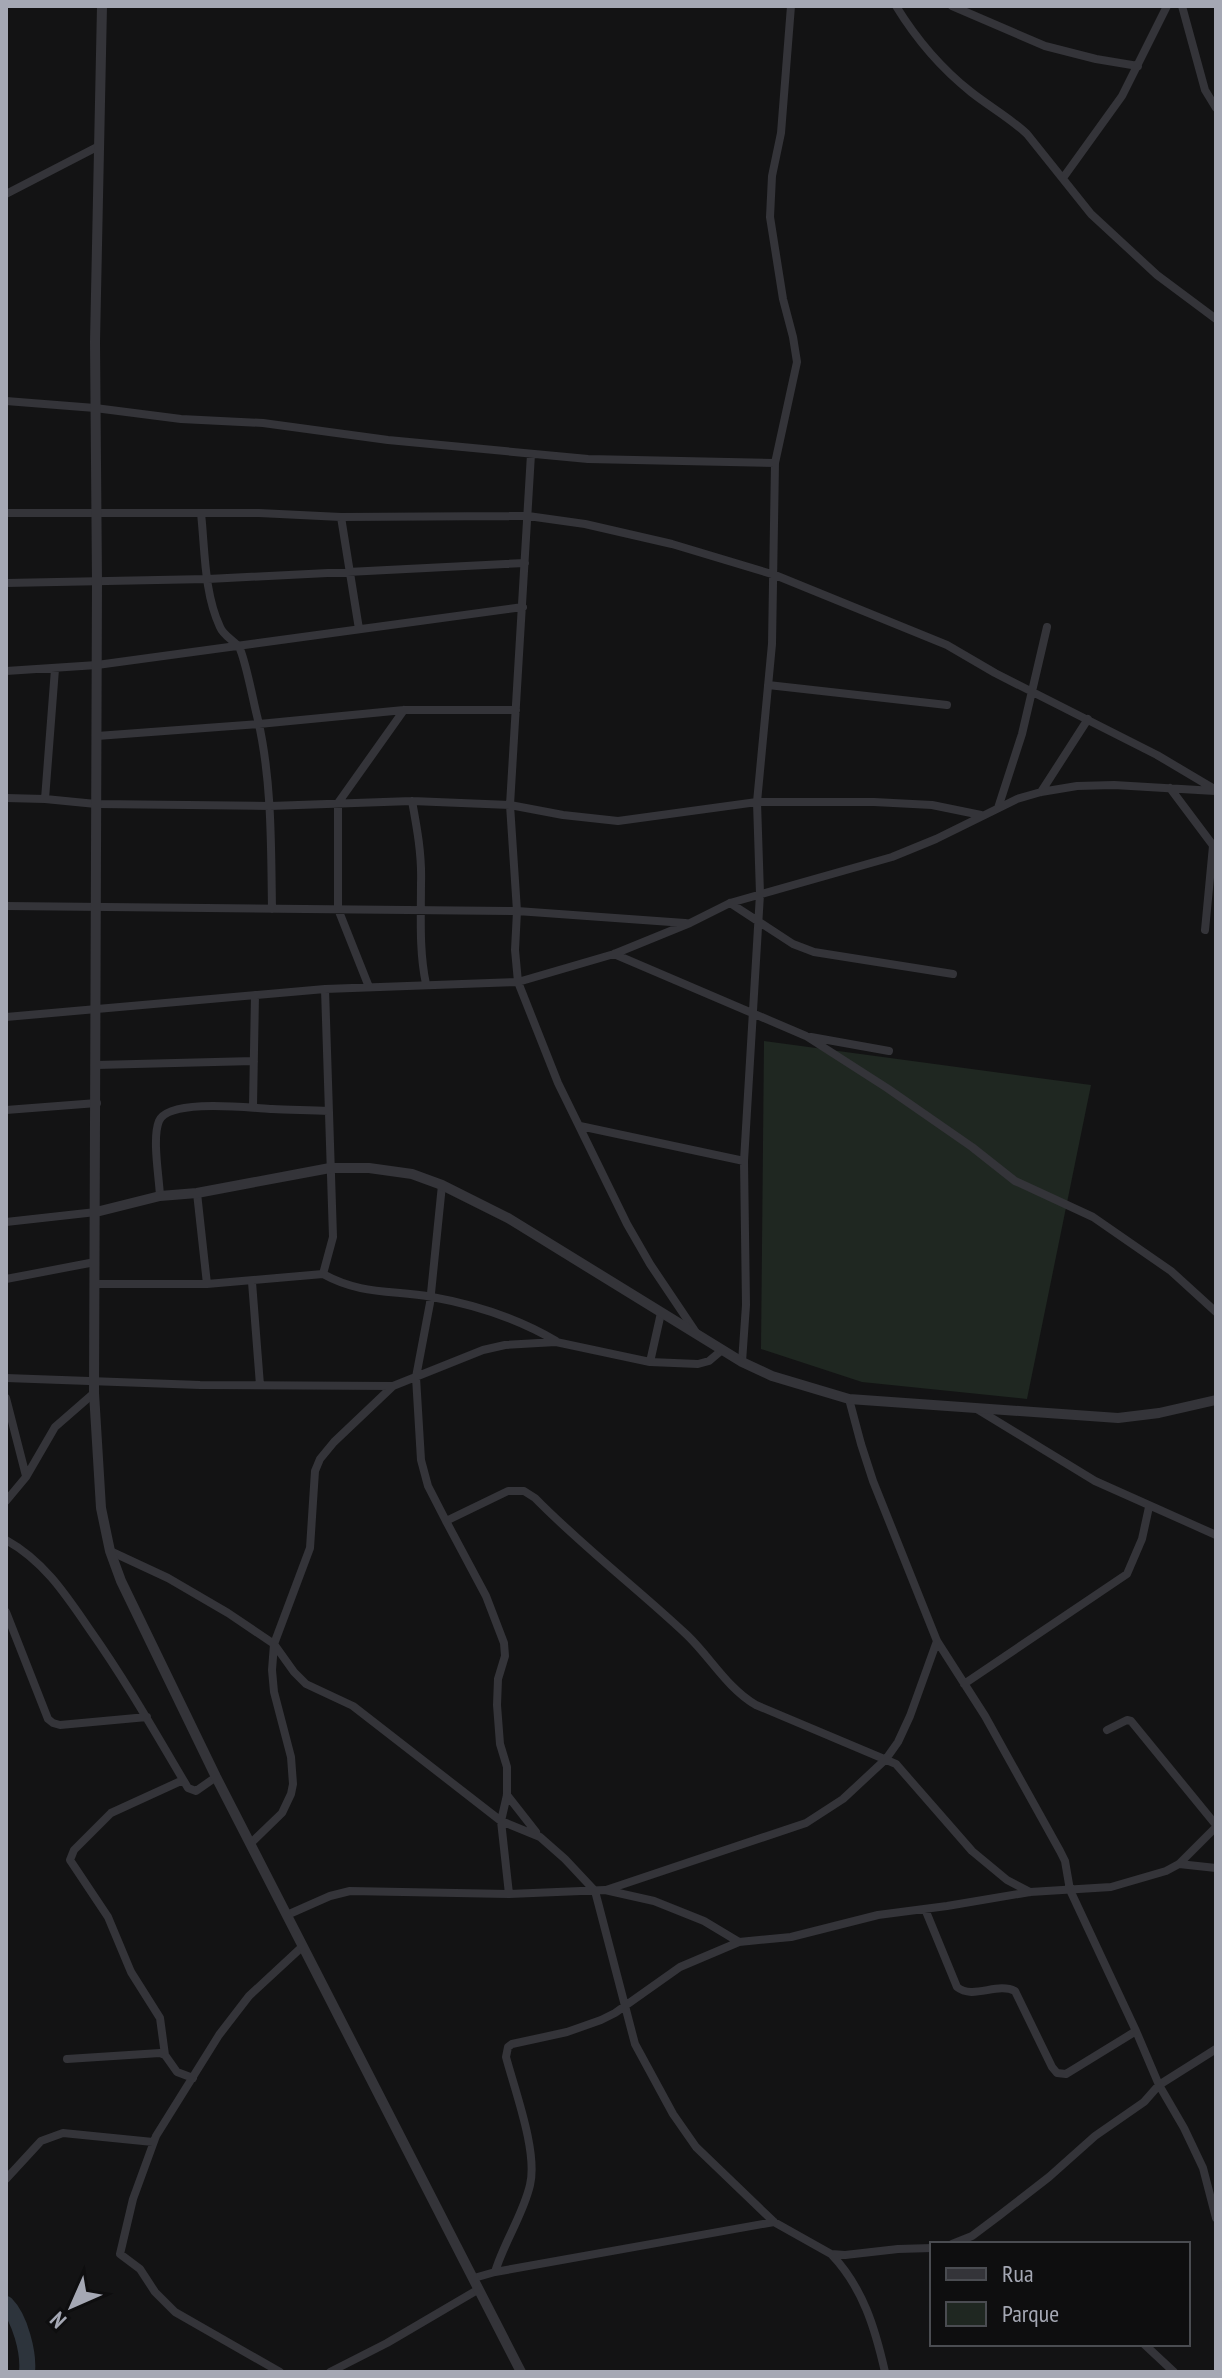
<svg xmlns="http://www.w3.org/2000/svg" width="1222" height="2378" viewBox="0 0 1222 2378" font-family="'PT Sans Narrow',sans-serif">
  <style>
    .green { fill: #1f2721 }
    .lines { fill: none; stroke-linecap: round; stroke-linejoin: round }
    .river { stroke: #2d343c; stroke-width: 16 }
    .minor { stroke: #343439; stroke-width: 8 }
    .tertiary { stroke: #343439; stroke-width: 10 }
  </style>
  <rect width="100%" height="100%" fill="#131314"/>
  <path class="green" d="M 764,1041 L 1091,1085 L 1027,1399 L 862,1382 L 761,1349 Z"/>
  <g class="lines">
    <path class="river" d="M 6,2304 C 20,2318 29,2353 27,2372"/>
    <path class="minor" d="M 896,6 C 915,37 942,69 971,92 C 990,107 1010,118 1027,134 L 1091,214 L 1157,275 L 1216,319
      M 952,6 L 1045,46 L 1096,59 L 1138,66
      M 1182,6 L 1205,90 L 1216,108
      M 1063,178 L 1122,96 L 1167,6
      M 6,194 L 97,147
      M 6,401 L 95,408 L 181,419 L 263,423 L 388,440 L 588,459 L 775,463 L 772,644 L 757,802 L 760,894 L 744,1161 L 746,1305 L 742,1362
      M 531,454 L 510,805 L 517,911 L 515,950 L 518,982 L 558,1083 L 627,1224 L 650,1264 L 697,1334
      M 775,463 L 797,362 L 793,337 L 783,299 L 770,217 L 772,176 L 781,133 L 791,6
      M 6,513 L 259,513 L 341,517 L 528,516 L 585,524 L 672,544 L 775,575 L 947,645 L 995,673 L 1157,755 L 1216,790
      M 201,513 C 205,550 204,593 220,627 C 224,637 236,641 240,649 C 247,666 253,701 258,720 C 272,781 271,846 272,909
      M 341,517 L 359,629
      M 6,583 L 208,579 L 525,563
      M 6,671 L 97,665 L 523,607
      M 768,685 L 947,705
      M 97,736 L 259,724 L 404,710 L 516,710
      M 1170,788 L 1215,848
      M 1041,792 L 1088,719
      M 6,798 L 45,799 L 96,804 L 270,806 L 412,801 L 510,805 L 563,815 L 618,821 L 757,802 L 874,802 L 932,805 L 981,815
      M 45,799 L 55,669
      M 412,801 C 417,828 422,855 421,883 C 421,917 419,951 426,984
      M 998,808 L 1022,734 L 1047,627
      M 730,903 L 793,944 L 814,952 L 953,974
      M 6,906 L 517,911 L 685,923
      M 1205,930 L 1213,846
      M 614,954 L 806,1036 L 887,1088 L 972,1147 L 1015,1181 L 1093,1217 L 1171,1271 L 1216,1312
      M 369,987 L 338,909 L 338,803 L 404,710
      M 6,1017 L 325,989 L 518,982 L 614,954 L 690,923 L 730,903 L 892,857 L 936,839 L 1017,799 L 1041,792 L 1077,786 L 1114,785 L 1215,791
      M 811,1037 L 889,1051
      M 96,1065 L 254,1061
      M 253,1106 L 255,995
      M 6,1110 L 97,1103
      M 580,1126 L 744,1161
      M 442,1185 L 430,1303 L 416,1377 L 421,1460 L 428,1486 L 446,1521 L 508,1491 L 524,1491 L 535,1498 C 583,1547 637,1588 687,1635 C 711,1658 727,1688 756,1705 L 896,1764 L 972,1851 L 1007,1880 L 1030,1892
      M 197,1193 L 207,1284
      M 160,1196 C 159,1176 152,1138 159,1121 C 169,1098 251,1108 272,1109 C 291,1110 310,1110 328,1111
      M 6,1222 L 96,1212
      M 323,1274 C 361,1295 392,1290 432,1297 C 477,1305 517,1318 556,1341
      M 6,1279 L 95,1262
      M 252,1282 L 260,1385
      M 95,1284 L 207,1284 L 323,1274 L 333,1237 L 325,989
      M 650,1362 L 661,1313
      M 6,1378 L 200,1385 L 393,1386
      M 6,1398 L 26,1476
      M 849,1399 L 861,1444 L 873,1481 L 937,1641 L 985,1716 L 1060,1851 L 1065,1861 L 1070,1890 L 1136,2031 L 1159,2085 L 1184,2128 L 1203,2168 L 1216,2218
      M 977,1409 L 1095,1481 L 1216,1535
      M 6,1501 L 26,1477 L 55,1427 L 94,1393
      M 446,1521 L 486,1596 L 504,1643 L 505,1656 L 498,1679 L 497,1705 L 500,1744 L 507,1767 L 507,1795 L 501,1821 L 509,1894
      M 6,1540 C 44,1561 66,1595 90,1630 C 126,1681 156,1734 188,1788 L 196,1791 L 216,1777
      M 110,1551 L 168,1578 L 228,1613 L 274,1644 L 294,1672 L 306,1684 L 353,1706 L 501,1821 L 540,1837 L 565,1859 L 595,1891 L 635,2044 L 673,2114 L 696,2147 L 774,2222 L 831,2254 L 845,2255 L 898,2249 L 932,2248
      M 6,1612 L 48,1719 L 53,1723 L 60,1725 L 147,1717
      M 964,1684 L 1127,1574 L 1142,1539 L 1149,1507
      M 1107,1730 L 1127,1720 L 1131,1721 L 1216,1825
      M 183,1780 L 111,1813 L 74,1850 L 70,1860 L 108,1917 L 131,1972 L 160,2018 L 165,2055 L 177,2072 L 193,2078
      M 507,1795 L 536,1832
      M 250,1844 L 282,1813 L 291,1794 L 293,1784 L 291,1757 L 274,1692 L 272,1670 L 274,1644 L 310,1548 L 315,1471 L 320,1459 L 334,1442 L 393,1386 L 483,1350 L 505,1345 L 556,1342 L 650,1362 L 698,1364 L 709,1361 L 722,1350
      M 1179,1864 L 1216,1868
      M 606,1890 L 806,1823 L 843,1799 L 886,1759 L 898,1742 L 910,1716 L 937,1641
      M 925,1909 L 957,1987 C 973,2000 997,1982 1015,1991 L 1052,2067 L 1057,2073 L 1066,2074 L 1136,2031
      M 287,1915 L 330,1896 L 350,1891 L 509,1894 L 605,1890 L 654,1901 L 704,1921 L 739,1942 L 791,1937 L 878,1915 L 947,1906 L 1030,1892 L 1111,1887 L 1166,1871 L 1179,1864 L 1216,1827
      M 67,2059 L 160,2053 L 165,2055
      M 6,2179 L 41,2141 L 63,2133 L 153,2142
      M 952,2244 L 972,2236 L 1000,2215 L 1049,2177 L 1095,2136 L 1144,2102 L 1159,2085 L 1216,2049
      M 832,2255 C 863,2288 875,2328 885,2372
      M 495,2272 C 504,2242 523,2215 530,2185 C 538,2152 515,2091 506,2057 L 508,2047 L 512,2044 L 567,2032 L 601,2020 L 615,2013 L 680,1967 L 739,1942
      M 474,2278 L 495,2272 L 774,2222
      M 1144,2344 L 1174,2372
      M 280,2372 L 175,2312 L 155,2292 L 140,2269 L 120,2254 L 133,2199 L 156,2136 L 219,2035 L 249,1996 L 303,1946
      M 330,2372 L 387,2343 L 479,2289"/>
    <path class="tertiary" d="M 102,6 L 95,342 L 97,582 L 94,1393 L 101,1508 L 110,1551 L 121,1581 L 216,1777 L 521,2372
      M 96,1212 L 160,1196 L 197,1193 L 330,1168 L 369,1168 L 412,1174 L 442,1185 L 508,1218 L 742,1362 L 772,1376 L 849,1399 L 1118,1418 L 1159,1413 L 1216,1400"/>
  </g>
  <rect width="1222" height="2378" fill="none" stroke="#a5a8b4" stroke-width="16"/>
  <rect x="930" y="2242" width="260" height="104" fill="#0e0e0f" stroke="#4a4c51" stroke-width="2"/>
  <rect x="946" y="2268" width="40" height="12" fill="#343439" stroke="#4a4c51" stroke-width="2"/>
  <text x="1002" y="2282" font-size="24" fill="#a5a8b4">Rua</text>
  <rect x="946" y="2302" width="40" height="24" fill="#1f2721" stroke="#4a4c51" stroke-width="2"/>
  <text x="1002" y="2322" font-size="24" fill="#a5a8b4">Parque</text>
  <g transform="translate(72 2306) rotate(225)" stroke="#0e0e0f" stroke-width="6" paint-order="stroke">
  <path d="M0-6L14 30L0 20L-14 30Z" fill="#a5a8b4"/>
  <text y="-12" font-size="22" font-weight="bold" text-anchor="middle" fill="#a5a8b4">N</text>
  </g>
</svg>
